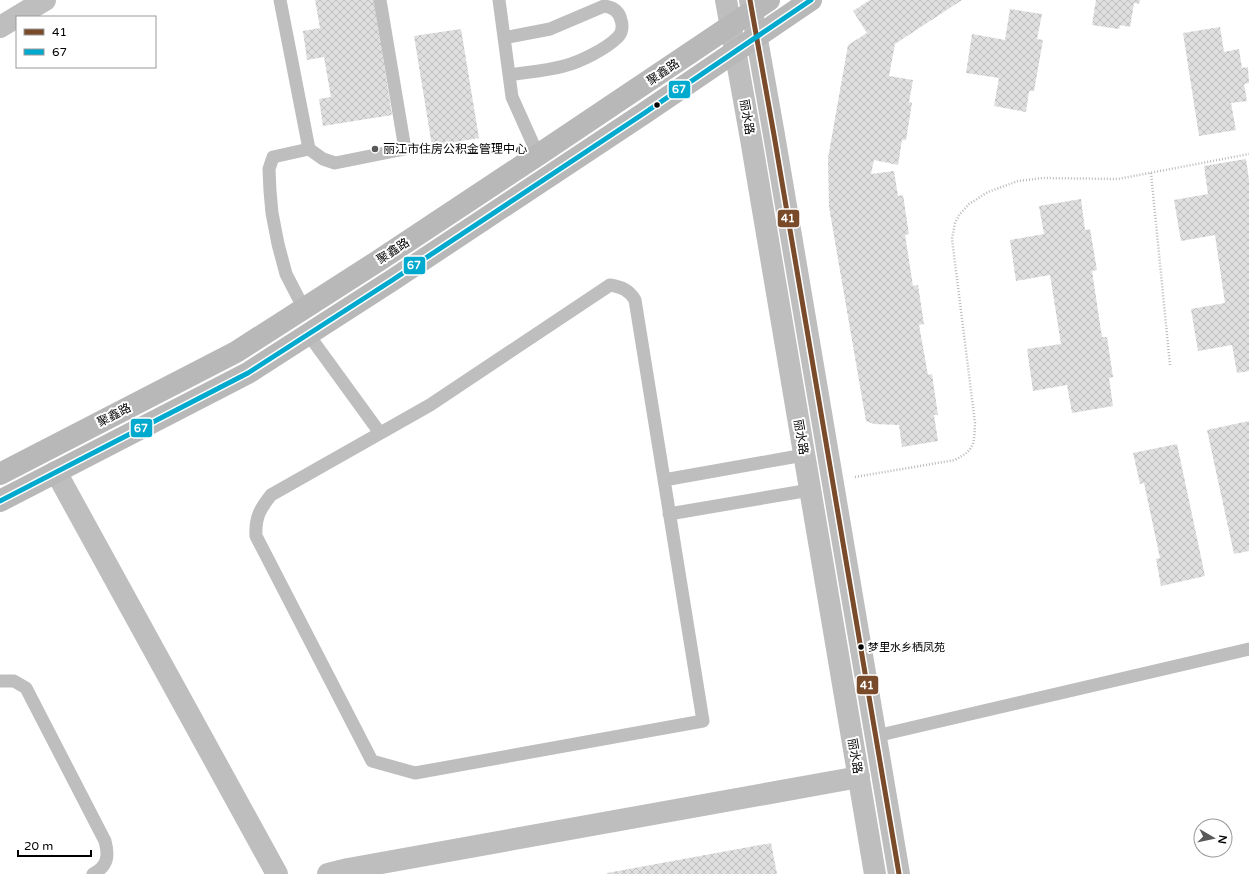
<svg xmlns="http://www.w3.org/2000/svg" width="1249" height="874" viewBox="0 0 1249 874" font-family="'Varela Round','Noto Sans SC',sans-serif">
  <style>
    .building { fill: url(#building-cross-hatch) }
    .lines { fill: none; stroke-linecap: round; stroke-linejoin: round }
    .path { stroke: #b9b9b9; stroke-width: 2.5; stroke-dasharray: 1 2; stroke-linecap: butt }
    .service { stroke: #bebebe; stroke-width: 13 }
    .minor { stroke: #bebebe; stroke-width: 22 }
    .tertiary { stroke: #bebebe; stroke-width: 22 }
    .secondary { stroke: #b8b8b8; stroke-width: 22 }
    .bus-1-casing { stroke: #fff; stroke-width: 8 }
    .bus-2-casing { stroke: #fff; stroke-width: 8 }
    .bus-1 { stroke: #7a4b2a; stroke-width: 5 }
    .bus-2 { stroke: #00a9ce; stroke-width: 5 }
    .bus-dot { fill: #000; stroke: #fff; stroke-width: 1.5 }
    .poi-dot { fill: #595959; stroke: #fff; stroke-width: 1.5 }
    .labels { text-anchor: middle; stroke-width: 4; stroke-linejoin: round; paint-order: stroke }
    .bus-label { font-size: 11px; fill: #000; stroke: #fff; text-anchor: start }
    .street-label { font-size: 12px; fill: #000; stroke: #fff }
    .poi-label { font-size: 12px; fill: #000; stroke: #fff; text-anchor: start }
    .line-badge { stroke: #fff; stroke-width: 1.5 }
    .badge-label { font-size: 11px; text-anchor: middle; font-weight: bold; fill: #fff }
  </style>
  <defs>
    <pattern id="building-cross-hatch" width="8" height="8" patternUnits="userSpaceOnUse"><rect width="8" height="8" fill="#dfdfdf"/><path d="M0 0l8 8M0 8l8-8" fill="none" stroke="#bebebe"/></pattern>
  </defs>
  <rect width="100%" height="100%" fill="#fff"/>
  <path class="building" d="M 315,0 L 374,0 L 392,115 L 323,126 L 319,99 L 331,97 L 324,57 L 307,60 L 303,31 L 320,28 Z
    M 870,0 L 962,0 L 895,44 L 889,76 L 913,80 L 909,102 L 912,103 L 906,140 L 902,140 L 898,165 L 874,160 L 871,174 L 894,171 L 898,196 L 903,195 L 909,234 L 905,235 L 913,286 L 918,285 L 924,324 L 919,325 L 928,375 L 932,374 L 938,415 L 934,415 L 938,441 L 902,447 L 899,425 L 874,424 L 866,421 L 829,207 L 828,158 L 848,45 L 867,33 L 853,11 Z
    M 1096,0 L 1140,0 L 1139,4 L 1134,3 L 1130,27 L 1120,25 L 1119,29 L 1092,25 Z
    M 1010,9 L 1042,14 L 1037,39 L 1043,40 L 1034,91 L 1029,91 L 1026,112 L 994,106 L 999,78 L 966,73 L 972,34 L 1005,40 Z
    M 1220,27 L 1224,52 L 1239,49 L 1242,68 L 1248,67 L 1249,83 L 1244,84 L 1247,101 L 1231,103 L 1236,130 L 1199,136 L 1183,33 Z
    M 461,29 L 479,138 L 432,146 L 414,36 Z
    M 1246,159 L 1249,180 L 1249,371 L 1237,373 L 1232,345 L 1198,351 L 1191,309 L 1225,303 L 1215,235 L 1181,241 L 1174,200 L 1208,194 L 1204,166 Z
    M 1081,199 L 1085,230 L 1090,229 L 1097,270 L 1092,271 L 1102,337 L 1107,337 L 1113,377 L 1109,378 L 1113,406 L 1072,413 L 1067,385 L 1033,391 L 1027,349 L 1061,344 L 1050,275 L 1016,281 L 1010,240 L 1044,234 L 1039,206 Z
    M 1249,421 L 1249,551 L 1234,554 L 1207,430 Z
    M 1177,444 L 1205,576 L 1161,586 L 1156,559 L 1160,558 L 1144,483 L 1140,484 L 1133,453 Z
    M 771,843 L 777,874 L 607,874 L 607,873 Z"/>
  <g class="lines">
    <path class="path" d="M 1151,173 L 1170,365
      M 855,477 L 955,460 C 975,449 974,445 975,423 L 952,239 L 955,223 L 959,215 L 969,204 L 988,192 L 1018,181 L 1043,178 L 1118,179 L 1249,154"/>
    <path class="service" d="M 280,0 L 309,149 L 323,159 L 335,163 L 405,149 L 380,0
      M 499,0 L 512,97 L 538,155
      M 504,38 L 550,29 L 604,6 C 612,7 619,11 621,20 C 623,26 622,33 618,37 C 606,49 580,62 564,66 C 546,71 527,72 509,75
      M 610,285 C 622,287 629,290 635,300 L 703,721 L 415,773 L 372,761 L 256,536 C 255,517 260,509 271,495 L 430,405 Z
      M 304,309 L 286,274 L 278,244 L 272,213 L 270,191 L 269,169 L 273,157 L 309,149
      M 308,334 L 380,433
      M 664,480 L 804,455
      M 669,514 L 810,490
      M 0,681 L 14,681 L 26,688 L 105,841 C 109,856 108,866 93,874
      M 876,736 L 1249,649"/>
    <path class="minor" d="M 0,27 L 45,0
      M 56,472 L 277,874
      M 328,874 L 348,869 L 859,777"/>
    <path class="tertiary" d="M 726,0 L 751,139 L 875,874
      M 750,0 L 774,135 L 899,874"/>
    <path class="secondary" d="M 0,474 L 236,352 L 378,261 L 538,155 L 769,0
      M 0,501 L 248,373 L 391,281 L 643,114 L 811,0"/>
    <g class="bus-1-casing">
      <path id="bus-1" d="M 750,0 L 774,135 L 899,874"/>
    </g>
    <g class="bus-2-casing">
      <path id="bus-2" d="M 0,501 L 248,373 L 391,281 L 643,114 L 811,0"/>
    </g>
    <use href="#bus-1" class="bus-1"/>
    <use href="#bus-2" class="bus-2"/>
  </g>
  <g class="bus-dot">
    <circle cx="657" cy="105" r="3.5"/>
    <circle cx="861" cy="647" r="3.5"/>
  </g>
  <circle class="poi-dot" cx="375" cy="149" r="4"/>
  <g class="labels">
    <g class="bus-label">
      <text x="868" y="651">梦里水乡栖凤苑</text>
    </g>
    <g class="street-label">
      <text transform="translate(663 72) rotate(-34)" y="4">聚鑫路</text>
      <text transform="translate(747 117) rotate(80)" y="4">丽水路</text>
      <text transform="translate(393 251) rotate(-33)" y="4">聚鑫路</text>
      <text transform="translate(114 415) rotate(-27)" y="4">聚鑫路</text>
      <text transform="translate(801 437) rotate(80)" y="4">丽水路</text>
      <text transform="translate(855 756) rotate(80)" y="4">丽水路</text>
    </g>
    <g class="poi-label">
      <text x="383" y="153">丽江市住房公积金管理中心</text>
    </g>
  </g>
  <g class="line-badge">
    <rect x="668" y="80" width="23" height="19" rx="4" fill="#00a9ce"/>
    <rect x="777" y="209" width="23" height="19" rx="4" fill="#7a4b2a"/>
    <rect x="403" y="256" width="23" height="19" rx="4" fill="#00a9ce"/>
    <rect x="130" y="418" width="23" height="20" rx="4" fill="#00a9ce"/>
    <rect x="856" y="675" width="23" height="20" rx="4" fill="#7a4b2a"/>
  </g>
  <g class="badge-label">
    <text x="679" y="93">67</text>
    <text x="788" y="222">41</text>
    <text x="414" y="269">67</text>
    <text x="141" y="432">67</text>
    <text x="867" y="689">41</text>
  </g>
  <rect x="16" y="16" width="140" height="52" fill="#ffffff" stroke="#999999"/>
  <rect x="24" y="29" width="20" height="6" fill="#7a4b2a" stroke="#999999"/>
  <text x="52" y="36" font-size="12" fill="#000000">41</text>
  <rect x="24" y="49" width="20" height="6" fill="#00a9ce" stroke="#999999"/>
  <text x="52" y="56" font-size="12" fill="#000000">67</text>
  <g transform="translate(1213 838) rotate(99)"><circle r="19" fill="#ffffff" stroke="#999999"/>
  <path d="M0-3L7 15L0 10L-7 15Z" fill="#595959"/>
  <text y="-6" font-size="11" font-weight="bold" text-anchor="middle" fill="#000000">N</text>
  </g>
  <path d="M18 850v6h73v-6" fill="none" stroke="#000000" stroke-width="2"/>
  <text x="24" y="850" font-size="12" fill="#000000" stroke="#ffffff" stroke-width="3" paint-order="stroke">20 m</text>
</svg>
